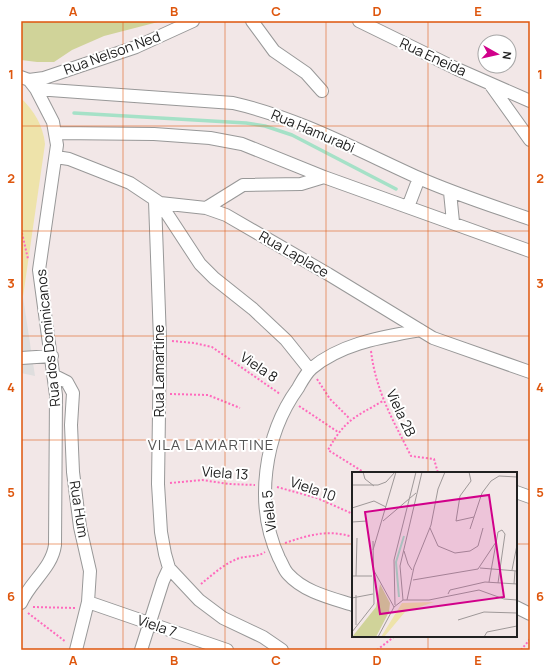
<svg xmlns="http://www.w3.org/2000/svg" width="551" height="671" viewBox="0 0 551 671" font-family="Manrope,sans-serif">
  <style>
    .residential { fill: #dfdede }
    .grass { fill: #eee3aa }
    .forest { fill: #d0d399 }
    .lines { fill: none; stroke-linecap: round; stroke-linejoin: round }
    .stream { stroke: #a5e1c7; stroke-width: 3.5 }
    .minor-casing { stroke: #989898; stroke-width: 14 }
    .path { stroke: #ff6abd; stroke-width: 2; stroke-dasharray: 2 2; stroke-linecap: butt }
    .minor { stroke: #fff; stroke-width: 12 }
    .grid { fill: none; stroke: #de560d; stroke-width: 1; stroke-opacity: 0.55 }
    .labels { text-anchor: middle; stroke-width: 4; stroke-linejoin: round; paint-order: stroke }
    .street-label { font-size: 14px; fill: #212121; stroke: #fff }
    .neighbourhood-label { font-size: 15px; letter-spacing: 1px; fill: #545454; stroke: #fff }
    .inset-river { fill: none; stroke: #a5e1c7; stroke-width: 2 }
    .inset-road { fill: none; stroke: #9e9898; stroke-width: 1 }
    .view { fill: #d1008a; fill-opacity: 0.15; stroke: #d1008a; stroke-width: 2 }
    .inset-edge { fill: none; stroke: #212121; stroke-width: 2 }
    .neatline { fill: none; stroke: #de560d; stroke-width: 1.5 }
    .grid-label { font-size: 13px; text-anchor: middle; font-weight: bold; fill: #de560d }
  </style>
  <rect width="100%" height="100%" fill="#f2e7e7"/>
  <path class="residential" d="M 21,289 L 23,297 L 35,376 L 21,373 Z"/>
  <path class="grass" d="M 21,98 C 34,111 43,125 45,144 L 23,297 L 21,289 Z"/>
  <path class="forest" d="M 21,21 L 156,21 L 158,22 L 104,36 L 72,50 L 54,62 L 37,62 L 21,60 Z"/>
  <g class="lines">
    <path class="stream" d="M 74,113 L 246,123 L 265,126 L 292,135 L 396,189"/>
    <g class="minor-casing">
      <path id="minor" d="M 252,21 L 274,51 L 306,73 L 322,91
        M 359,21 L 457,69 L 530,101
        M 21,77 L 29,80 L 36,89 L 53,122 L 57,145 L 39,270 L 56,395 L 55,545 C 52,568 30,582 21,603
        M 29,80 L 44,78 L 136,47 L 193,21
        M 490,84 L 530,140
        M 36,89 L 233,103 C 299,118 357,150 419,178 C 455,194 493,206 530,219
        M 56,133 L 154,134 L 210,138 L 242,144 L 324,177 L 530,251
        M 56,157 L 69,159 L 130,183 L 160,203 L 200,264 L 214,278 L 253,309 L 286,340 L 310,370
        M 450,192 L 453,222
        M 155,201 L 160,340 L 158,484 L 161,532 L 165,554 L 169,568 L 199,600 L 223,618 L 263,637 L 282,650
        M 160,203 L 206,208 L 226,215 L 328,274 L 433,338 L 530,372
        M 408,207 L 419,178
        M 206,208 L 243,185 L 301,184 L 324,177
        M 21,358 L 52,356
        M 55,376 L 67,382 L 73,393 L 71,425 L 73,472 L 80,527 L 90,571 L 88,602 L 76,650
        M 516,492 L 530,497
        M 88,602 L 227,650
        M 353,605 C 331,598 304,592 288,574 C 284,570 282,563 279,558 C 254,505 264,435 298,388 C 302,381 306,373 312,368 C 342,343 383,337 420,330
        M 516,607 L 530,614
        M 141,650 L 163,581 L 169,568"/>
    </g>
    <path class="path" d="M 21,229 L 28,259
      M 172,341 L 194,343 L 212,347 L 280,394
      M 371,351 C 376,392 393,420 411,456 L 434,459 L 438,473
      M 317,379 L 330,399 L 350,419
      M 170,394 L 208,395 L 240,408
      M 299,406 L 338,432
      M 365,473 L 328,450 C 345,420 353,418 383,401
      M 170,483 L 202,480 L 229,484 L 255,485
      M 277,487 L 317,498 L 353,514
      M 285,543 C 309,535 328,529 353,537
      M 201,584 C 212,575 224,564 237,559 C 247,555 256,558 265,552
      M 33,607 L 75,608
      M 28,613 L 66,642
      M 377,650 L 395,636
      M 521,650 L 530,639"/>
    <use href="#minor" class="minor"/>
  </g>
  <path class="grid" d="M 123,21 L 123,650M 225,21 L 225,650M 326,21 L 326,650M 428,21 L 428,473M 21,126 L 530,126M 21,231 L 530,231M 21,336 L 530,336M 21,440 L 530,440M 21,544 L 353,544M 516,544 L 530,544M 428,636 L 428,650"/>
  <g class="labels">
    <g class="street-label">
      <text transform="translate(112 53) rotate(-20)" y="5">Rua Nelson Ned</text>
      <text transform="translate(433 57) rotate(25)" y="5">Rua Eneida</text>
      <text transform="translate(313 131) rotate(23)" y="5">Rua Hamurabi</text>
      <text transform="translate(294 254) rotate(30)" y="5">Rua Laplace</text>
      <text transform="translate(48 338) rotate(-96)" y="5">Rua dos Dominicanos</text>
      <text transform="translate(259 367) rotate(34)" y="5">Viela 8</text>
      <text transform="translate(159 371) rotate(-90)" y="5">Rua Lamartine</text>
      <text transform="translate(401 413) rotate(65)" y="5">Viela 2B</text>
      <text transform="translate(225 473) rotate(4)" y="5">Viela 13</text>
      <text transform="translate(313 489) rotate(19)" y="5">Viela 10</text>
      <text transform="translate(79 509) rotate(81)" y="5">Rua Hum</text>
      <text transform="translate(269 511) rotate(-96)" y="5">Viela 5</text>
      <text transform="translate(157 626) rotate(19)" y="5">Viela 7</text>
    </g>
    <g class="neighbourhood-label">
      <text x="211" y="450">VILA LAMARTINE</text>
    </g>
  </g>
  <g transform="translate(352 472)">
    <rect width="165" height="165" fill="#f2e7e7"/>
    <path d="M 82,130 L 53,140 L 32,165 L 29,165 L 50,131 Z" fill="#eee3aa"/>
    <path d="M 28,112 L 38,131 L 37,140 L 24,165 L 0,165 L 24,135 Z" fill="#d0d399"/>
    <path class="inset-river" d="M 47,125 L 44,90 L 52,64"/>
    <path class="inset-road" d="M 11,0 L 13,7 L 22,14M 117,0 L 119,9 L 108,24 L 104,49 L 122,45M 0,13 L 26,13 L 34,10 L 43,0M 0,36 L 22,29 L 34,35M 31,49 L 64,21M 0,50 L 15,49M 78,56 L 86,74 L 103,81 L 118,79 L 126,74 L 131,56M 118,57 L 130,21 L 139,9 L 147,4 L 165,5M 21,78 L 44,0M 52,79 L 56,92 L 60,98M 128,96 L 165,99M 21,97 L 42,135M 160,98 L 165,73M 0,104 L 20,104M 4,104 L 5,66M 61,108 L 126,97 L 144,70M 137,110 L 146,60 L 150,58 L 153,62 L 146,111M 162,112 L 163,99M 96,122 L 98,118 L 133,110 L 165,112M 4,123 L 4,153M 0,126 L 21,122M 51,128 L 48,94 L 70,0M 55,128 L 62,95 L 79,53 L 86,17 L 93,0M 43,133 L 42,88 L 64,0M 106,148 L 132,140 L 165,141M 0,160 L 22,132 L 21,69M 26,165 L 42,135 L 51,128 L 77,128 L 127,118 L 152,127 L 165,128M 132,165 L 135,160 L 165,154"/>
    <path class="view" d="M 137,23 L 152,125 L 28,142 L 13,40 Z"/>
    <rect width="165" height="165" class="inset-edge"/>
  </g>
  <rect width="551" height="671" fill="none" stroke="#ffffff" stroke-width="44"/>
  <g transform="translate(497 54) rotate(98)"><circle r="19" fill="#ffffff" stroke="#a6a6a6"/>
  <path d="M0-3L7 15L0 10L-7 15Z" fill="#d1008a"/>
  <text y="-6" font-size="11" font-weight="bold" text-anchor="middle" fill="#212121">N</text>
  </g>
  <rect x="22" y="22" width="507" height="627" class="neatline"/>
  <g class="grid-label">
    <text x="73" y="16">A</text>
    <text x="174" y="16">B</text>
    <text x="276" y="16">C</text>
    <text x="377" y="16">D</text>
    <text x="478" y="16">E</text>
    <text x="11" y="79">1</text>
    <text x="540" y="79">1</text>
    <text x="11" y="183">2</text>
    <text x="540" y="183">2</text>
    <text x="11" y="288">3</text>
    <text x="540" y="288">3</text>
    <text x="11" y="392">4</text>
    <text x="540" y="392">4</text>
    <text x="11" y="497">5</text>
    <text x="540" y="497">5</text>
    <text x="11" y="601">6</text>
    <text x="540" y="601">6</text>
    <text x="73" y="665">A</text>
    <text x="174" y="665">B</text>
    <text x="276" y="665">C</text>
    <text x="377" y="665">D</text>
    <text x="478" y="665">E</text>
  </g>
</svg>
